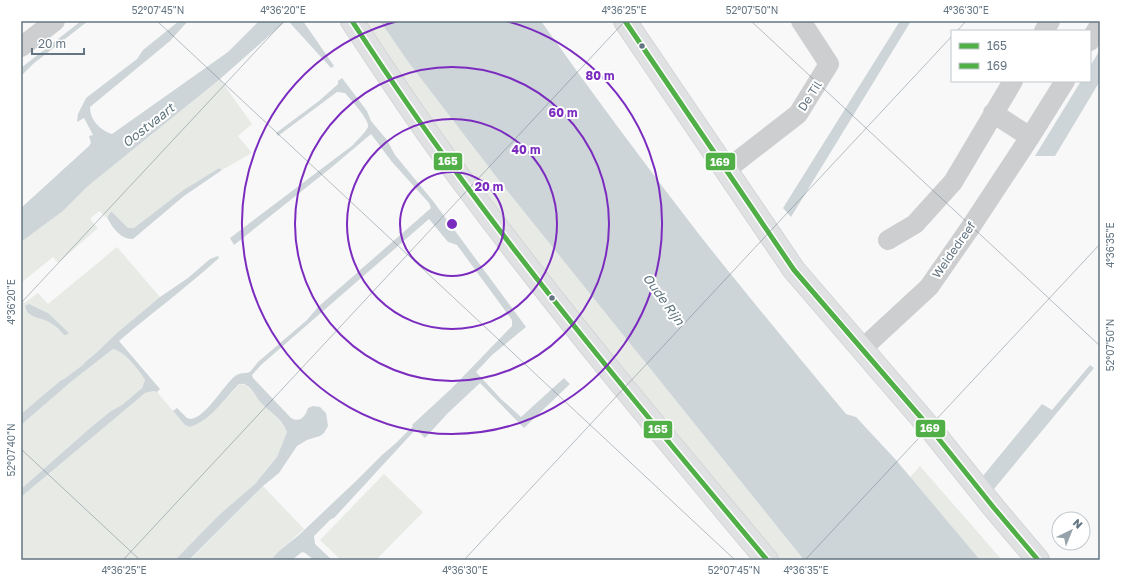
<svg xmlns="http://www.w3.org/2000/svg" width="1121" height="581" viewBox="0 0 1121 581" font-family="'Golos Text',sans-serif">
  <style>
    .green { fill: #e7eae5; fill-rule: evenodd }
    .water { fill: #cdd5d8 }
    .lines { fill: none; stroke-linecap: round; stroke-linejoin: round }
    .secondary-casing { stroke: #d4d5d6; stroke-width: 24 }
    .street { stroke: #cdcecf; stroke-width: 20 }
    .secondary { stroke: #e0e1e2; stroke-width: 22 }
    .bus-1-casing { stroke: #fff; stroke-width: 8 }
    .bus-2-casing { stroke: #fff; stroke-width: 8 }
    .bus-1 { stroke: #50af46; stroke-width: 5 }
    .bus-2 { stroke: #50af46; stroke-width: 5 }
    .ticks { fill: none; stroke: #637582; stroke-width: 1; stroke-opacity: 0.45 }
    .ring { fill: none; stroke: #7b2cbf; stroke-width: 2 }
    .bus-dot { fill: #637582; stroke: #fff; stroke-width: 1.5 }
    .labels { text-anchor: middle; stroke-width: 4; stroke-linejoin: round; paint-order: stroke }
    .street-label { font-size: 12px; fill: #637582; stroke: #fff }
    .water-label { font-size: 13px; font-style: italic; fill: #5e747c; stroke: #fff }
    .centre { fill: #7b2cbf; stroke: #fff; stroke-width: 2 }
    .ring-label { font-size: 12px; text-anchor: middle; font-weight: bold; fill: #7b2cbf; stroke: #fff; stroke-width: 4; stroke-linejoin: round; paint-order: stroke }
    .line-badge { stroke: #fff; stroke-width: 1.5 }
    .badge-label { font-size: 11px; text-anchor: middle; font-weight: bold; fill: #fff }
    .neatline { fill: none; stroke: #637582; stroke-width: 1.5 }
    .ticks-label { font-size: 10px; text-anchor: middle; fill: #637582 }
  </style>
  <rect width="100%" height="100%" fill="#f8f8f8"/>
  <path class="green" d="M 358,21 L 380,21 L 409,63 L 501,183 L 804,560 L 773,560 L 575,312 L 417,106 Z
    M 220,79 L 252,124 L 238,136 L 252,153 L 222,170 L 219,168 L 182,191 L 134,228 L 128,228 L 113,213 L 108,216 L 108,219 L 99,211 L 90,219 L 98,228 L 58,263 L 53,257 L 21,283 L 21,242 L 63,211 L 88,186 Z
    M 117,247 L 160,297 C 139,315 118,332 98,351 C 93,356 87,358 84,364 L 64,379 L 60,381 L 21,414 L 21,298 L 24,303 L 38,293 L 48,304 ZM 29,304 L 48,313 L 68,334 L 64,335 C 53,324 40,315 29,304 Z
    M 113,349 C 123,350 140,371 145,380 L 142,388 L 122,405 L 111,411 L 89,429 L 21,489 L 21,425 L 72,381 Z
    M 240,384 L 246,385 L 284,425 L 287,432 L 277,457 L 255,484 L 219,515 L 175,560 L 21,560 L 21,497 L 125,409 L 145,393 L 154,391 L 157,392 L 185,425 L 208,416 Z
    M 920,466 L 1002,560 L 980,560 L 978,558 L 910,477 Z
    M 384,474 L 423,512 L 376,560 L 341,560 L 320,540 Z
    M 263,486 L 304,529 L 280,550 L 271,560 L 190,560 Z"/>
  <path class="water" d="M 81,21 L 88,21 L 33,64 L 21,76 L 21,68 Z
    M 179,21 L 188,21 L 170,41 L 90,107 C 90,120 100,130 112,134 L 228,52 L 259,21 L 286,21 L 220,79 L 88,186 L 63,211 L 21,242 L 21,208 L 89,146 L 91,143 L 89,136 L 93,135 L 84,118 L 77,122 L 78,114 L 86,98 L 137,59 L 143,50 Z
    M 293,21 L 303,21 L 334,66 L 331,68 L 290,23 Z
    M 380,21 L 541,21 C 592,93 644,163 698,233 C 746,294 796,354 846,414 L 856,417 L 896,460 L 980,560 L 804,560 L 501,183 L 409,63 Z
    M 900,21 L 911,21 L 791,217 L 783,208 Z
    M 1100,50 L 1100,81 L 1055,156 L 1035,156 L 1081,81 L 1090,81 L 1090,66 Z
    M 342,78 L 367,111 L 371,121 L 387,140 L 395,155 L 433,201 L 526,327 L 492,355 L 476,372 L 501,399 L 521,417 L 564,378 L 570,384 L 524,428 L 480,383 L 448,413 L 425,438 L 416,429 L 334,518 L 331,519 L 314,536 L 315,544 L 332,560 L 314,560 L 305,553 L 302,552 L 292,560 L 271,560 L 280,550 L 299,535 L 356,481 L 382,455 L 396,443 L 413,426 L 412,425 L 452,388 L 512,326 L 512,320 L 457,245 L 448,242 L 429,219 L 261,365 L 252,375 L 253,378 L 291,418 C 300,423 305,417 308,408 L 313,406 L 320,407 L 326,413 L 328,426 L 324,433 L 320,436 L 307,440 L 297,446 L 279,473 L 263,486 L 189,560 L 175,560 L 219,515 L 255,484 L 277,457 L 287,432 C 282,417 267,411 258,399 C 255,394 251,388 246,385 C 243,383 243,384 239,384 C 224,399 211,420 190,427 L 185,425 L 173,411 L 177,408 L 187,418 L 191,419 C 206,417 223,386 235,376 C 241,372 245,374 250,372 L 258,362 L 307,320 L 318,307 L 431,208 L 429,203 L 392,162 L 371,134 L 332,167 L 234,245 L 230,238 L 353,145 C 357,140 365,133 368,127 C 370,120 350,99 345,93 L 337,92 L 278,136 L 276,133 L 319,101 L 338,84 L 338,81 Z
    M 219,168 L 222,170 L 184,196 L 133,239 C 122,240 113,229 108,219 L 108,216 L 111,212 L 113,213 L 128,228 L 134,228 L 182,191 Z
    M 218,256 L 219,258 C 187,287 152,313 119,341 L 160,389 L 157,392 L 154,391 L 145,393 L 21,497 L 21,489 L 89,429 L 111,411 L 122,405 L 142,388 L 145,380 C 140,371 123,350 113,349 L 72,381 L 21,425 L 21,414 L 60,381 L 64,379 L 84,364 L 85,362 L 96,353 L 117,333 L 160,297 L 188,278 L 210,259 Z
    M 29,304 L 48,313 L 69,333 L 66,335 L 64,335 C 60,331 57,327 52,324 C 42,316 28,320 25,306 Z
    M 1090,365 L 1094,368 L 989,495 L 978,482 L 1042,404 L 1052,410 Z"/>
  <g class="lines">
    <g class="secondary-casing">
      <path id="secondary" d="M 352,21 C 389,77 426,133 467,187 C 562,315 665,438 767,560
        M 625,21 L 794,270 L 930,428 L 994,508 L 1038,560"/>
    </g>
    <path class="street" d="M 1044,31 L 1050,21
      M 1090,41 L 1100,24
      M 21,47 L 55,21
      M 993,113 L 1030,137
      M 726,170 L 798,114 L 829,64 L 801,21
      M 888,240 L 915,224 L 953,182 L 1013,81
      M 862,349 L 929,287 L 970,228 L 1030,137 L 1065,81"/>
    <use href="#secondary" class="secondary"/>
    <g class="bus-1-casing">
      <path id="bus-1" d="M 352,21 C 384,70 416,118 451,165 C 550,301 659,431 767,560"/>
    </g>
    <g class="bus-2-casing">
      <path id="bus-2" d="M 625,21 L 794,270 L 930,428 L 994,508 L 1038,560"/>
    </g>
    <use href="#bus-1" class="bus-1"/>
    <use href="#bus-2" class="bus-2"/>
  </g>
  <path class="ticks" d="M 157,21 L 735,560M 751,21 L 1100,346M 957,31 L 966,21M 21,303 L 284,21M 21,449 L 140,560M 123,560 L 625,21M 464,560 L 952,36M 805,560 L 1100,244"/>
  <g class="ring">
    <circle cx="452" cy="224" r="52"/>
    <circle cx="452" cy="224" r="105"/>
    <circle cx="452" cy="224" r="157"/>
    <path d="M506 21A210 210 0 1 1 398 21"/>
  </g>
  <g class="bus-dot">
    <circle cx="642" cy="46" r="3.5"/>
    <circle cx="552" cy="298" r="3.5"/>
  </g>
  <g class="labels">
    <g class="street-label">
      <text transform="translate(810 96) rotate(-57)" y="4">De Til</text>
      <text transform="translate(954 250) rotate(-55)" y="4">Weidedreef</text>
    </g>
    <g class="water-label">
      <text transform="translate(148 125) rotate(-38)" y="5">Oostvaart</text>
      <text transform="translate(664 299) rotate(54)" y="5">Oude Rijn</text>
    </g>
  </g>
  <circle cx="452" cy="224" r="6" class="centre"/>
  <g class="ring-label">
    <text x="600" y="80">80 m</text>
    <text x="563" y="117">60 m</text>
    <text x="526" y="154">40 m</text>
    <text x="489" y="191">20 m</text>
  </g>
  <g class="line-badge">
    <rect x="433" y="152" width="30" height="19" rx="4" fill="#50af46"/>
    <rect x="705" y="152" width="31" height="19" rx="4" fill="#50af46"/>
    <rect x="915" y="419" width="31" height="19" rx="4" fill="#50af46"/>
    <rect x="643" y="420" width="30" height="19" rx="4" fill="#50af46"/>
  </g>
  <g class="badge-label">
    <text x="448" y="165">165</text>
    <text x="720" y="166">169</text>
    <text x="930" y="432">169</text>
    <text x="658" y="433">165</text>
  </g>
  <rect width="1121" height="581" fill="none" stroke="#ffffff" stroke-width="44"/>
  <rect x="951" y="30" width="140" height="52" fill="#ffffff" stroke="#c1c8cd"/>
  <rect x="959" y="43" width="20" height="6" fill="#50af46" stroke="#c1c8cd"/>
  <text x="987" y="50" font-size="12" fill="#637582">165</text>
  <rect x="959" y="63" width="20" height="6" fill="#50af46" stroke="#c1c8cd"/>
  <text x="987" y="70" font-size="12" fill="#637582">169</text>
  <g transform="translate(1071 531) rotate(43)"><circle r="19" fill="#ffffff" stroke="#c1c8cd"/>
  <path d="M0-3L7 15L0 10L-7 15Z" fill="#97a3ab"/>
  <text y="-6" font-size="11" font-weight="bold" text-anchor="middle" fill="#637582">N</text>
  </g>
  <path d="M32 48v6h52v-6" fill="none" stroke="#637582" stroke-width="2"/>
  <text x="38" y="48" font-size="12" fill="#637582" stroke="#ffffff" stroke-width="3" paint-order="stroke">20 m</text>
  <rect x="22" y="22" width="1077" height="537" class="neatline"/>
  <g class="ticks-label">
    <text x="158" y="14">52°07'45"N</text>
    <text x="283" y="14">4°36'20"E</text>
    <text x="624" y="14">4°36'25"E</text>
    <text x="752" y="14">52°07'50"N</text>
    <text x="966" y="14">4°36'30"E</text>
    <text transform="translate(1110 245) rotate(-90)" y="4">4°36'35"E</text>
    <text transform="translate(11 302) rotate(-90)" y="4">4°36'20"E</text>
    <text transform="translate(1110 345) rotate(-90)" y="4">52°07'50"N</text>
    <text transform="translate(11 450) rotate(-90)" y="4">52°07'40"N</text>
    <text x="124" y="574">4°36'25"E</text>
    <text x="465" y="574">4°36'30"E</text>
    <text x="734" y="574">52°07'45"N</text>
    <text x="806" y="574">4°36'35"E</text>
  </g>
</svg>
